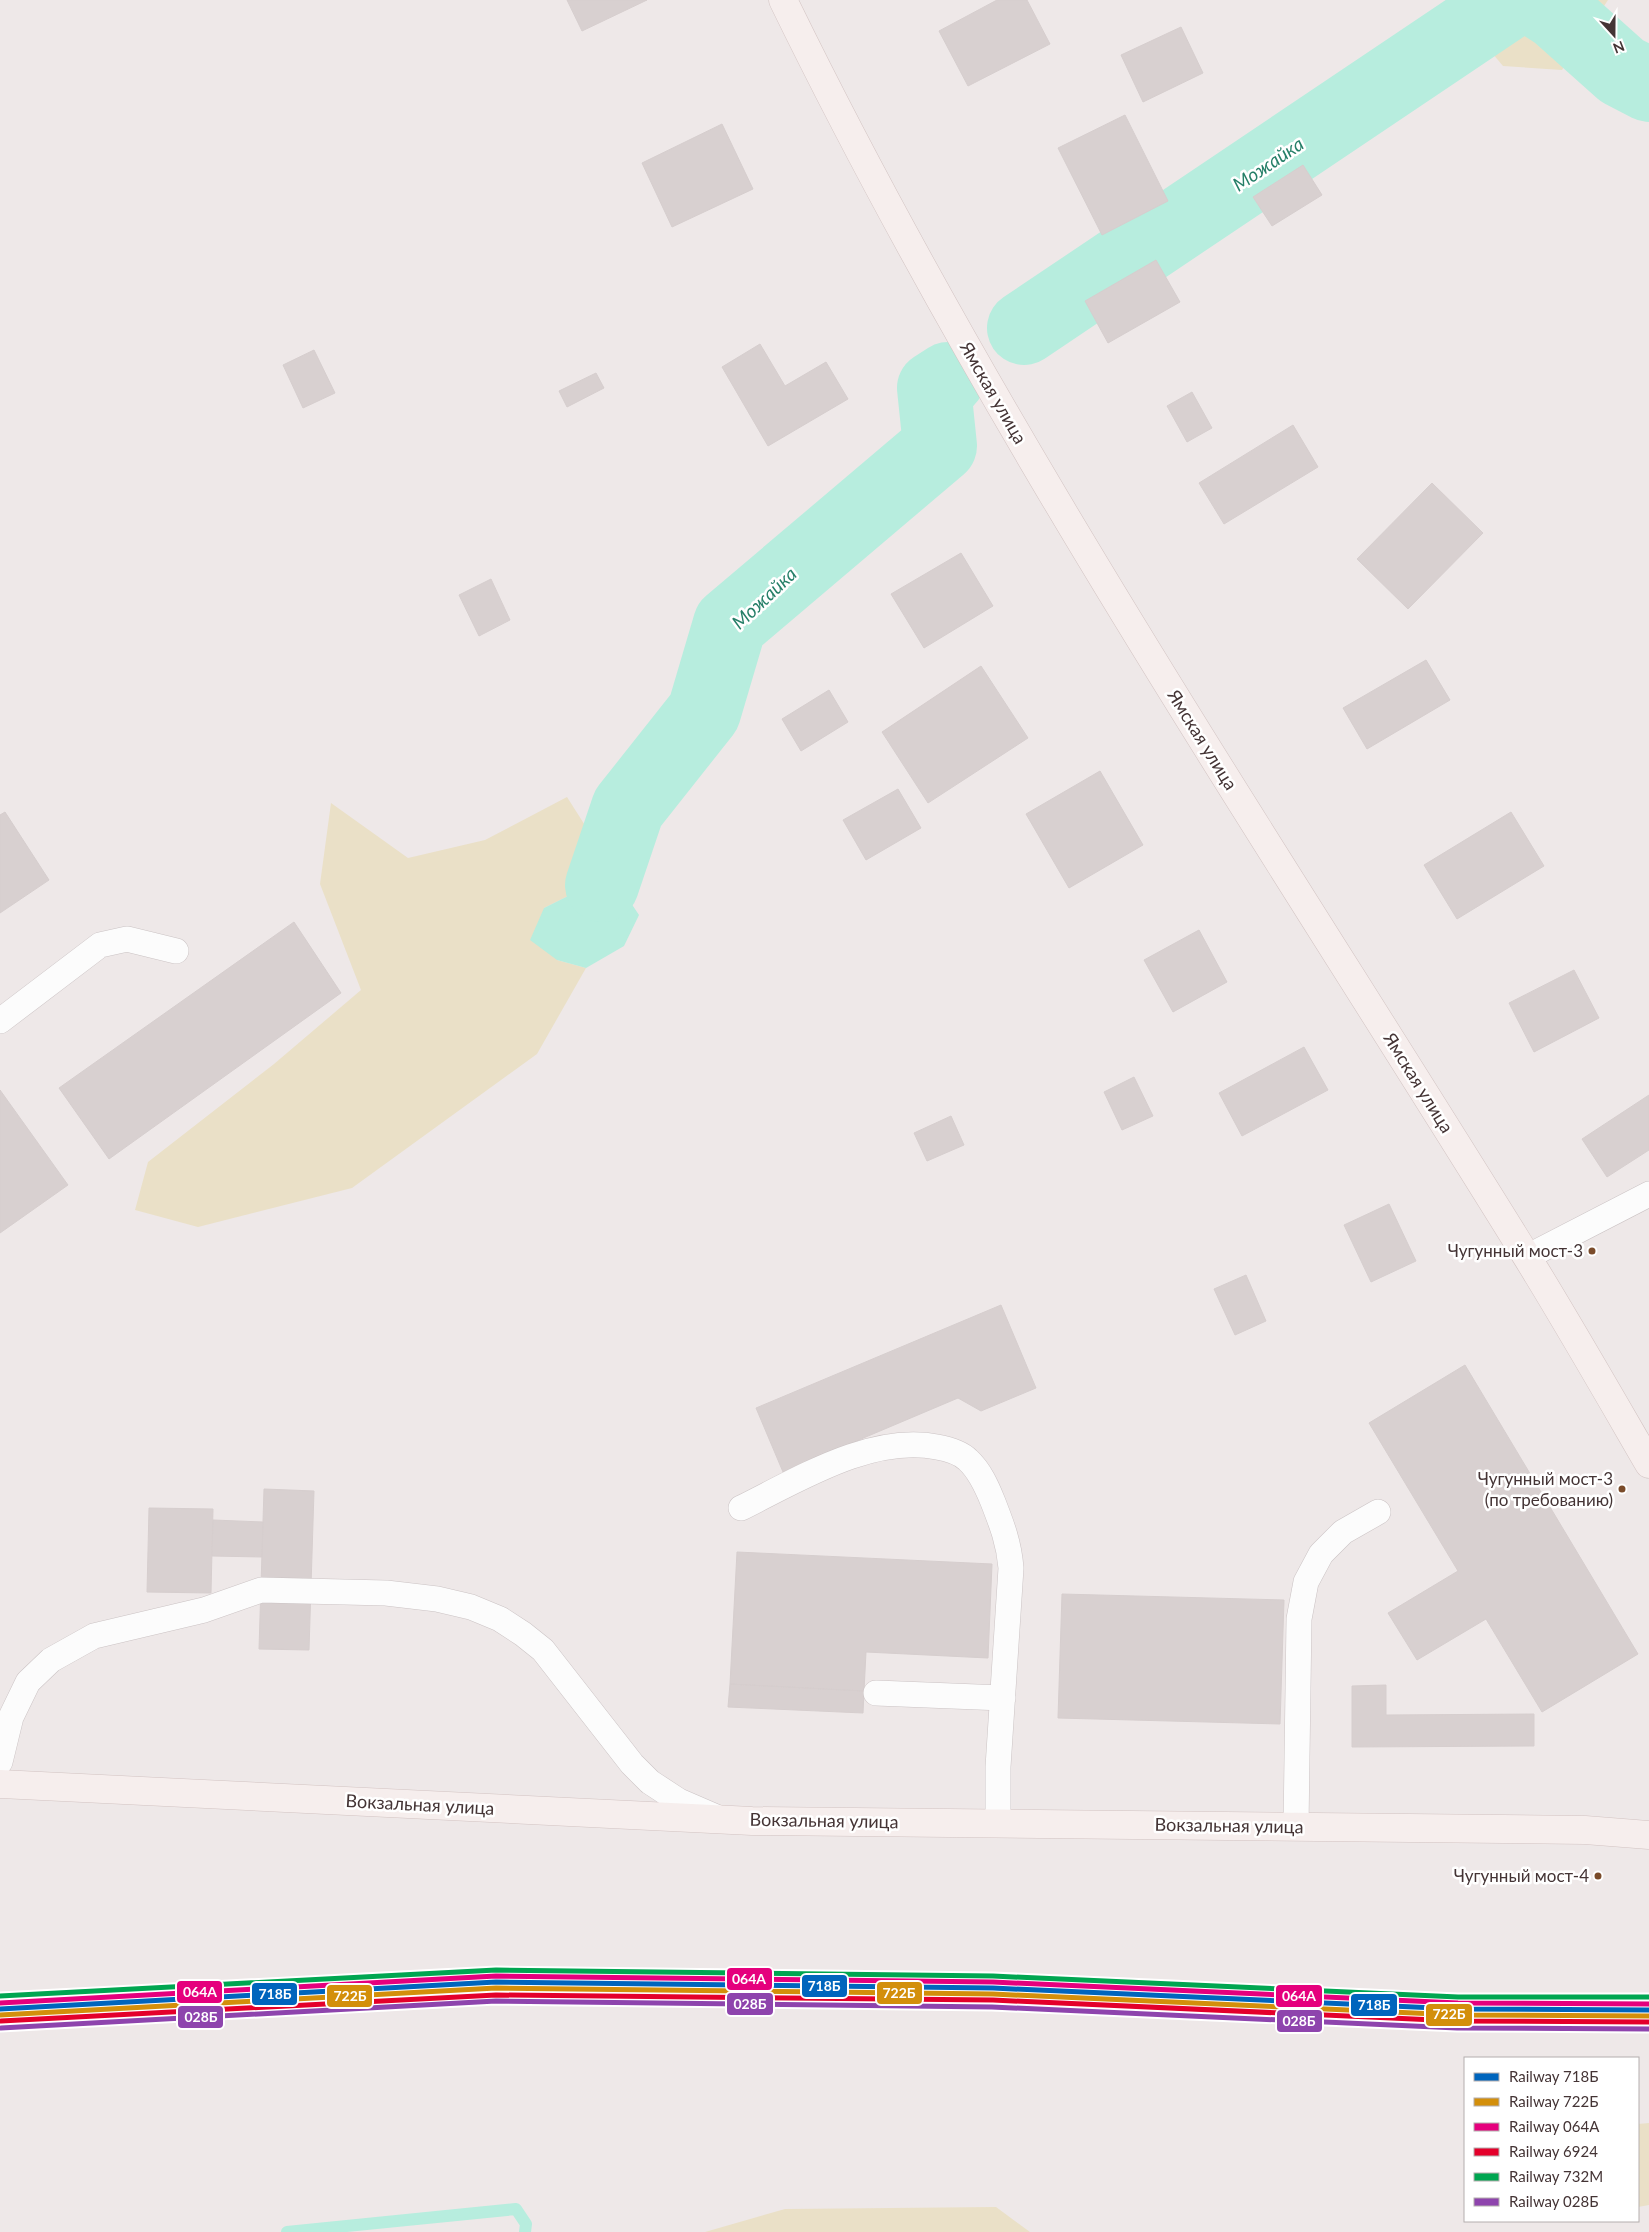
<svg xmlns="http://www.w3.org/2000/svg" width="1649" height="2232" viewBox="0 0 1649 2232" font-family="Lato,sans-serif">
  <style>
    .green { fill: #eae0c7 }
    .water { fill: #b7edde }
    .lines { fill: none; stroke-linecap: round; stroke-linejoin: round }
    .stream { stroke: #b7edde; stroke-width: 12 }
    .river { stroke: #b7edde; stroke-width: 74 }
    .building { fill: #d8d0d0; stroke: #d6cece }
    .service-casing { stroke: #cbc3c4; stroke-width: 26 }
    .secondary-casing { stroke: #d2c3c2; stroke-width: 29 }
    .service { stroke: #fcfcfc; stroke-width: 25 }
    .secondary { stroke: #f6eeed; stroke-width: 28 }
    .rail-1-casing { stroke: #fff; stroke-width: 9 }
    .rail-2-casing { stroke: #fff; stroke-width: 9 }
    .rail-3-casing { stroke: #fff; stroke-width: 9 }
    .rail-4-casing { stroke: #fff; stroke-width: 9 }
    .rail-5-casing { stroke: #fff; stroke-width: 9 }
    .rail-6-casing { stroke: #fff; stroke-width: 9 }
    .rail-1 { stroke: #0065bd; stroke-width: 5 }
    .rail-2 { stroke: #d38f0b; stroke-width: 5 }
    .rail-3 { stroke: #e5007d; stroke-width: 5 }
    .rail-4 { stroke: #e4002b; stroke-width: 5 }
    .rail-5 { stroke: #00a651; stroke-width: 5 }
    .rail-6 { stroke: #8e44ad; stroke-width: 5 }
    .bus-dot { fill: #7a4b2a; stroke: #fff; stroke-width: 2 }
    .labels { text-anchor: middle; stroke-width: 5; stroke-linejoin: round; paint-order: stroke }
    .bus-label { font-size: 17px; fill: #443435; stroke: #fff; text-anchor: end }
    .street-label { font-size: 18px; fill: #443435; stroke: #fff }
    .water-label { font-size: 19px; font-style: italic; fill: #257f68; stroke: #fff }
    .line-badge { stroke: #fff; stroke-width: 2 }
    .badge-label { font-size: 14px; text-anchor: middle; font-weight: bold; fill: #fff }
  </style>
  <rect width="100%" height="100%" fill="#eee8e8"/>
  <path class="green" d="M 1447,0 L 1608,0 L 1562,70 L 1503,66 Z
    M 567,797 L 588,830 L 582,889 L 544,908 L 557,960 L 586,968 L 537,1054 L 352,1188 L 198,1227 L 135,1210 L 148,1162 L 274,1064 L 361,990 L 320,884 L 331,803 L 408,858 L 485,840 Z
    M 1649,2123 L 1649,2205 L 1638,2207 L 1638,2124 Z
    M 996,2207 L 1030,2232 L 705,2232 L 785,2209 Z"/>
  <path class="water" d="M 602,885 L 623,891 L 639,915 L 624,946 L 586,968 L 557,960 L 530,940 L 544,908 L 582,889 Z"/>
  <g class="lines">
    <path class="stream" d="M 287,2232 L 516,2209 L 526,2224 L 525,2232"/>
    <path class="river" d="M 1537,0 L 1557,13 L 1622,71 L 1649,85
      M 1024,328 L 1512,0
      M 602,885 L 628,808 L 704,712 L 730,624 L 940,446 L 934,388 L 948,379"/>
  </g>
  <path class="building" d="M 567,0 L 647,0 L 582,31 Z
    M 997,0 L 1027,0 L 1050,44 L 968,86 L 939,31 Z
    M 1181,27 L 1203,73 L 1143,102 L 1121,55 Z
    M 1125,115 L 1168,201 L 1102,235 L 1058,148 Z
    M 722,124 L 753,189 L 672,227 L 642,163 Z
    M 1303,165 L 1322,195 L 1272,226 L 1253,197 Z
    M 1156,260 L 1180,302 L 1108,343 L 1085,301 Z
    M 760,344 L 785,386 L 826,362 L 848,399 L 768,446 L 722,367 Z
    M 314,350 L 335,393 L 303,408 L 283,365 Z
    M 596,373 L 604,388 L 567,407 L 559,391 Z
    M 1192,392 L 1212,428 L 1187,442 L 1167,406 Z
    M 1293,425 L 1318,467 L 1224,524 L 1199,483 Z
    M 1432,483 L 1483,533 L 1408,609 L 1357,559 Z
    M 961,553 L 993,606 L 924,648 L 891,594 Z
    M 491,579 L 510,620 L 479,636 L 459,595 Z
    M 1426,660 L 1450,700 L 1367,749 L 1343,708 Z
    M 981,666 L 1028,738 L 928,803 L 882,732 Z
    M 829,690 L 848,722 L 801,751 L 782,719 Z
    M 1100,771 L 1143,845 L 1069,888 L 1026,814 Z
    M 898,789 L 921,828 L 866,860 L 843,820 Z
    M 5,812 L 49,880 L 0,913 L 0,815 Z
    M 1511,812 L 1544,866 L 1457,919 L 1424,865 Z
    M 294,922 L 341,993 L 109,1159 L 59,1088 Z
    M 1199,930 L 1227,982 L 1173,1012 L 1144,960 Z
    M 1574,970 L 1599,1018 L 1534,1052 L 1509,1003 Z
    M 1304,1047 L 1328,1090 L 1242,1136 L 1219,1093 Z
    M 1134,1077 L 1153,1116 L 1122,1130 L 1104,1092 Z
    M 0,1090 L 68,1185 L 0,1233 Z
    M 1649,1095 L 1649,1150 L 1607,1177 L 1582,1139 Z
    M 951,1116 L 964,1145 L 927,1161 L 914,1133 Z
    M 1389,1204 L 1416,1261 L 1371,1282 L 1344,1225 Z
    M 1246,1275 L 1266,1321 L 1235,1335 L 1214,1289 Z
    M 1001,1305 L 1036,1388 L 981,1411 L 958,1398 L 783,1472 L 756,1408 Z
    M 1465,1365 L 1638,1654 L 1542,1712 L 1486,1619 L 1417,1660 L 1388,1613 L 1458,1571 L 1369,1423 Z
    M 264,1489 L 314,1491 L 309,1650 L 259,1649 Z
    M 149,1508 L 213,1509 L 211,1593 L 147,1592 Z
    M 213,1520 L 263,1522 L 262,1557 L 212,1556 Z
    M 737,1552 L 992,1564 L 988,1658 L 866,1652 L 864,1691 L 730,1684 Z
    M 1062,1594 L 1284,1600 L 1280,1724 L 1058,1718 Z
    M 730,1684 L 864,1691 L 863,1713 L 728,1707 Z
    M 1386,1685 L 1386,1715 L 1534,1714 L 1534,1746 L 1352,1747 L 1352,1686 Z"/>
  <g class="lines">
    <g class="service-casing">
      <path id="service" d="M 0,1021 L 100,945 L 127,939 L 176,951
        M 1527,1257 L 1649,1194
        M 741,1508 C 798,1480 871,1434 937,1447 C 948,1449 960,1452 968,1460 C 980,1471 987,1487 993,1502 C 1002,1525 1009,1543 1011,1568 L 998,1767 L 998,1823
        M 876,1693 L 1003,1698
        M 0,1762 L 11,1717 L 28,1682 L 51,1660 L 94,1636 L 204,1610 L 261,1590 L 386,1593 L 437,1599 L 471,1607 L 500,1619 L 523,1634 L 543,1650 L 632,1764 L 650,1782 L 679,1801 L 716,1817
        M 1296,1827 L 1299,1619 L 1306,1582 L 1321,1554 L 1343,1532 L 1378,1512"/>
    </g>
    <g class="secondary-casing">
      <path id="secondary" d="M 783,0 C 997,439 1271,843 1527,1257 C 1569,1325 1609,1395 1649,1464
        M 0,1784 L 752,1821 L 1585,1830 L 1649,1835"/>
    </g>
    <use href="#service" class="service"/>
    <use href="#secondary" class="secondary"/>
    <g class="rail-1-casing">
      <path id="rail-1" d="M 0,2009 L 496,1982 L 993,1988 L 1458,2009 L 1649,2010"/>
    </g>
    <g class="rail-2-casing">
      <path id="rail-2" d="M 0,2015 L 496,1988 L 993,1994 L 1458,2015 L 1649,2016"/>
    </g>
    <g class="rail-3-casing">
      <path id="rail-3" d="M 0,2003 L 496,1976 L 993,1982 L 1458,2003 L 1649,2004"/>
    </g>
    <g class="rail-4-casing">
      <path id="rail-4" d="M 1,2021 L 496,1995 L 993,2000 L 1457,2021 L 1649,2022"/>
    </g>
    <g class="rail-5-casing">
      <path id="rail-5" d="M 0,1996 L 496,1970 L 993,1976 L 1458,1997 L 1649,1997"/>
    </g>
    <g class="rail-6-casing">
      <path id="rail-6" d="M 1,2028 L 496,2001 L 992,2007 L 1457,2028 L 1649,2029"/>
    </g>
    <use href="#rail-1" class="rail-1"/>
    <use href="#rail-2" class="rail-2"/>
    <use href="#rail-3" class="rail-3"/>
    <use href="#rail-4" class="rail-4"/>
    <use href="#rail-5" class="rail-5"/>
    <use href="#rail-6" class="rail-6"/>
  </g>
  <g class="bus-dot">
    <circle cx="1592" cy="1251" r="4.5"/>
    <circle cx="1622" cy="1489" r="4.5"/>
    <circle cx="1598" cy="1876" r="4.5"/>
  </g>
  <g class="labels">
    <g class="bus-label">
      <text x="1583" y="1257">Чугунный мост-3</text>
      <text x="1613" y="1485">Чугунный мост-3<tspan x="1613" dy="21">(по требованию)</tspan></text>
      <text x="1589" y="1882">Чугунный мост-4</text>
    </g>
    <g class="street-label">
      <text transform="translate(993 393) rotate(60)" y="6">Ямская улица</text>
      <text transform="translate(1202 740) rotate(58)" y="6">Ямская улица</text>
      <text transform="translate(1418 1083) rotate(58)" y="6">Ямская улица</text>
      <text transform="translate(420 1805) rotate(3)" y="6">Вокзальная улица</text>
      <text transform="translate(824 1821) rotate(1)" y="6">Вокзальная улица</text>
      <text transform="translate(1229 1826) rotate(1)" y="6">Вокзальная улица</text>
    </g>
    <g class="water-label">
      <text transform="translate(1268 164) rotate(-34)" y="7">Можайка</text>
      <text transform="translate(764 598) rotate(-43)" y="7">Можайка</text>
    </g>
  </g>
  <g class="line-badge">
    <rect x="726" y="1967" width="47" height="24" rx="5" fill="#e5007d"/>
    <rect x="801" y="1974" width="47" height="24" rx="5" fill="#0065bd"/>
    <rect x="176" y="1980" width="47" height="24" rx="5" fill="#e5007d"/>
    <rect x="876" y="1981" width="47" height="24" rx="5" fill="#d38f0b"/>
    <rect x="251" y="1982" width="47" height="24" rx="5" fill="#0065bd"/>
    <rect x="1275" y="1984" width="48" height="24" rx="5" fill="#e5007d"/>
    <rect x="326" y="1984" width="47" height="24" rx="5" fill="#d38f0b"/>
    <rect x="726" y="1992" width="48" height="24" rx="5" fill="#8e44ad"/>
    <rect x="1350" y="1993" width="48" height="24" rx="5" fill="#0065bd"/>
    <rect x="1425" y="2003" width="48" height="24" rx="5" fill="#d38f0b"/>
    <rect x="177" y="2005" width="47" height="24" rx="5" fill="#8e44ad"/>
    <rect x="1276" y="2009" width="47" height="24" rx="5" fill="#8e44ad"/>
  </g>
  <g class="badge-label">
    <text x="749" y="1984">064А</text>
    <text x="824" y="1991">718Б</text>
    <text x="200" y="1997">064А</text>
    <text x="899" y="1998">722Б</text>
    <text x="275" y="1999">718Б</text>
    <text x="1299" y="2001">064А</text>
    <text x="350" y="2001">722Б</text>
    <text x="750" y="2009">028Б</text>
    <text x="1374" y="2010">718Б</text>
    <text x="1449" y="2019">722Б</text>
    <text x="201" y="2022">028Б</text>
    <text x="1299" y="2026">028Б</text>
  </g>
  <rect x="1464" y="2057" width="175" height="165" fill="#ffffff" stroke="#b4aeae"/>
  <rect x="1474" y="2073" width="25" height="8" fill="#0065bd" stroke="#b4aeae"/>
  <text x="1509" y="2082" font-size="15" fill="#443435">Railway 718Б</text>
  <rect x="1474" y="2098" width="25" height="8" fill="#d38f0b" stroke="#b4aeae"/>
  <text x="1509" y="2107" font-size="15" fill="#443435">Railway 722Б</text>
  <rect x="1474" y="2123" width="25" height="8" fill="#e5007d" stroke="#b4aeae"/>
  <text x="1509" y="2132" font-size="15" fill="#443435">Railway 064А</text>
  <rect x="1474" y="2148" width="25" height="8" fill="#e4002b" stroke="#b4aeae"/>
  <text x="1509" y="2157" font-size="15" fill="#443435">Railway 6924</text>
  <rect x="1474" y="2173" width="25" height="8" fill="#00a651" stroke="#b4aeae"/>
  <text x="1509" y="2182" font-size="15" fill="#443435">Railway 732М</text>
  <rect x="1474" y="2198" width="25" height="8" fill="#8e44ad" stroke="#b4aeae"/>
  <text x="1509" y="2207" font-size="15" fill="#443435">Railway 028Б</text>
  <g transform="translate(1614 35) rotate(159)" stroke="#ffffff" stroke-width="4" paint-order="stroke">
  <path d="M0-4L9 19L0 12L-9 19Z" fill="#443435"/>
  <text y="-8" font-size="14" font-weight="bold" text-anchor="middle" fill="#443435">N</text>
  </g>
</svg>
